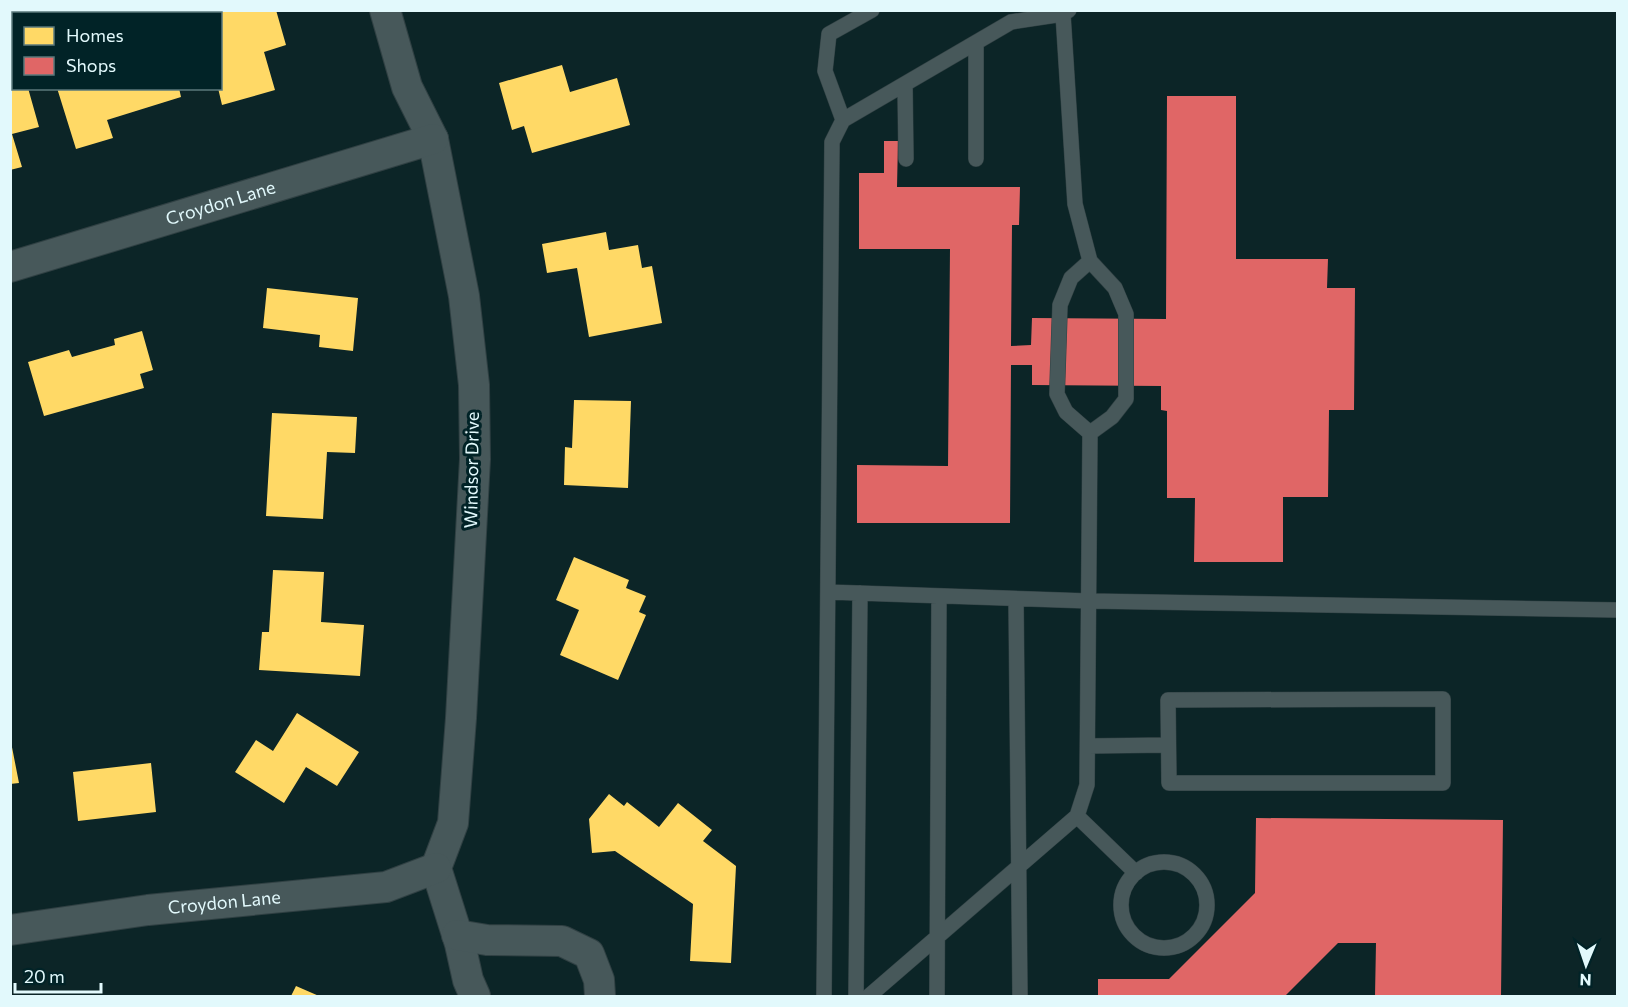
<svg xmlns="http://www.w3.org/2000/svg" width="1628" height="1007" viewBox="0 0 1628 1007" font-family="Commissioner,sans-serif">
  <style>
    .homes { fill: #ffd966 }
    .shops { fill: #e06666 }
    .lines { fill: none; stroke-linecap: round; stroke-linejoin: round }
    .lane-casing { stroke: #304043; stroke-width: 16 }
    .street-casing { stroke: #304043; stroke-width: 32 }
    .lane { stroke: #47585a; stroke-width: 15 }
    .street { stroke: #47585a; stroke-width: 30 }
    .labels { text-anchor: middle; stroke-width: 6; stroke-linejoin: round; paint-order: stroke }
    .street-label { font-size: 18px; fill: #e2f9fc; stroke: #012327 }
  </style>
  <rect width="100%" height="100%" fill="#0c2527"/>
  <path class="homes" d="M 194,10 L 276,10 L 286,45 L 264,52 L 275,90 L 222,105 L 218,88 L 220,88 L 220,14 L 195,14 Z
    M 14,55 L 14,88 L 28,88 L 39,127 L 12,134 L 22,167 L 10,170 L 10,56 Z
    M 562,65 L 570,92 L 617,78 L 630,125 L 532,153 L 524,126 L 512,130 L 499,83 Z
    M 57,88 L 179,88 L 181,97 L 107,120 L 113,138 L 76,149 Z
    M 606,232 L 609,250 L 638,245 L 642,268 L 652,266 L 662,323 L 589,337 L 577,268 L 547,273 L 542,244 Z
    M 267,288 L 358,298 L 353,351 L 319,347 L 320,335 L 263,328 Z
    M 142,331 L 153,370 L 140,374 L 144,388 L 44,416 L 28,362 L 69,350 L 72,357 L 115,345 L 114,339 Z
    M 574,400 L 631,401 L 628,488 L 564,485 L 565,447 L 572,448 Z
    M 272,413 L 357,417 L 355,453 L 327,452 L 323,519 L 266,516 Z
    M 574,557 L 629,580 L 626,588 L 646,596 L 639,612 L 646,615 L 618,680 L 560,655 L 579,610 L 556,600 Z
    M 273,570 L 324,572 L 321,622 L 364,625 L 360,676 L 259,670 L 262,632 L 269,632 Z
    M 297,713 L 359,752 L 337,786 L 306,767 L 284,803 L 235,772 L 256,740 L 273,751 Z
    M 10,737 L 19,783 L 10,784 Z
    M 151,763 L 156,812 L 78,821 L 73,772 Z
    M 609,794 L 624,806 L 627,802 L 659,827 L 678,803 L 712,830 L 703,841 L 736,866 L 731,963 L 690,961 L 693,904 L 615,851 L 592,853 L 589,819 Z
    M 296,986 L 319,996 L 291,996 Z"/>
  <path class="shops" d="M 1167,96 L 1236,96 L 1236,259 L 1328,259 L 1327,288 L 1355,288 L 1354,410 L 1329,410 L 1328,497 L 1283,497 L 1283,562 L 1194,562 L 1195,498 L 1167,498 L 1167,411 L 1161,410 L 1161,386 L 1032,385 L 1032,365 L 1011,365 L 1010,523 L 857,523 L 857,465 L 948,466 L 950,249 L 859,249 L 859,173 L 884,173 L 884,141 L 898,141 L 897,187 L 1020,187 L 1019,225 L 1012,225 L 1011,346 L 1031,345 L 1032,318 L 1166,319 Z
    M 1256,818 L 1503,820 L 1501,996 L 1375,996 L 1376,943 L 1338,943 L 1285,996 L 1098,996 L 1098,979 L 1169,979 L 1255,893 Z"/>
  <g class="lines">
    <g class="lane-casing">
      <path id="lane" d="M 872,10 L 829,34 L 825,71 L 843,120 L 1011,22 L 1063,14 L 1069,10
        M 1063,14 L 1075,204 L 1090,261 L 1115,288 L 1126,314 L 1126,399 L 1112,417 L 1090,433
        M 976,43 L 976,159
        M 905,84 L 906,159
        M 1090,261 L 1071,278 L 1060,305 L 1057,394 L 1066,412 L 1090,433
        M 828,592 L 1089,601 L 1618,610
        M 1016,599 L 1020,996
        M 1443,699 L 1443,783 L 1169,783 L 1168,700 Z
        M 1088,746 L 1168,745
        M 1077,816 L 1136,873
        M1121 905a43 43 0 1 1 86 0a43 43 0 1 1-86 0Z
        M 824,996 L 832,142 L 843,120
        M 856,996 L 860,593
        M 869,996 L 1077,816 L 1087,785 L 1090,433
        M 937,996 L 939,596"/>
    </g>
    <g class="street-casing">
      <g id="street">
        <path d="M 385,10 L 407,87 L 433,139 L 464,296 L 474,385 L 475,459 L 461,718 L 453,823 L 436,868 L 460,944 L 468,980 L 475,996"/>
        <path id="s1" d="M 10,267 L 433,139"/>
        <path id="s2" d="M 10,930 L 148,910 L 386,887 L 436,868"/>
        <path d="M 457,935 L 487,940 L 562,941 L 589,954 L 599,980 L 600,996"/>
      </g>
    </g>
    <use href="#lane" class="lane"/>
    <use href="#street" class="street"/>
  </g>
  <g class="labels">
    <g class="street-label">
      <text dy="6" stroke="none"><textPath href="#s1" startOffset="220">Croydon Lane</textPath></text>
      <text transform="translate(472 470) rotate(-89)" y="6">Windsor Drive</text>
      <text dy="6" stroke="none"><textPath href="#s2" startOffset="216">Croydon Lane</textPath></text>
    </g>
  </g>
  <rect width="1628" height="1007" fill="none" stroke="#e2f9fc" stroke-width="24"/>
  <rect x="12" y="12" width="210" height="78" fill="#012327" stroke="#5b797c" stroke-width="1.5"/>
  <rect x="24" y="27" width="30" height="18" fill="#ffd966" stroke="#5b797c" stroke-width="1.5"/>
  <text x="66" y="42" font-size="18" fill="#e2f9fc">Homes</text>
  <rect x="24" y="57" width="30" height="18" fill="#e06666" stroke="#5b797c" stroke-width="1.5"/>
  <text x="66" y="72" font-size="18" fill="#e2f9fc">Shops</text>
  <g transform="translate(1586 965) rotate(182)" stroke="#012327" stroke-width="4.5" paint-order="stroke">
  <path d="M0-4.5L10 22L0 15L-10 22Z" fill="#e2f9fc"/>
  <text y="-9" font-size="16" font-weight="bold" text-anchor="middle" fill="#e2f9fc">N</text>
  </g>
  <path d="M15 983v9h86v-9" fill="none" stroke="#e2f9fc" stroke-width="3"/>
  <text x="24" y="983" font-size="18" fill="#e2f9fc" stroke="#012327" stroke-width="4.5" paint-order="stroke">20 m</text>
</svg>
